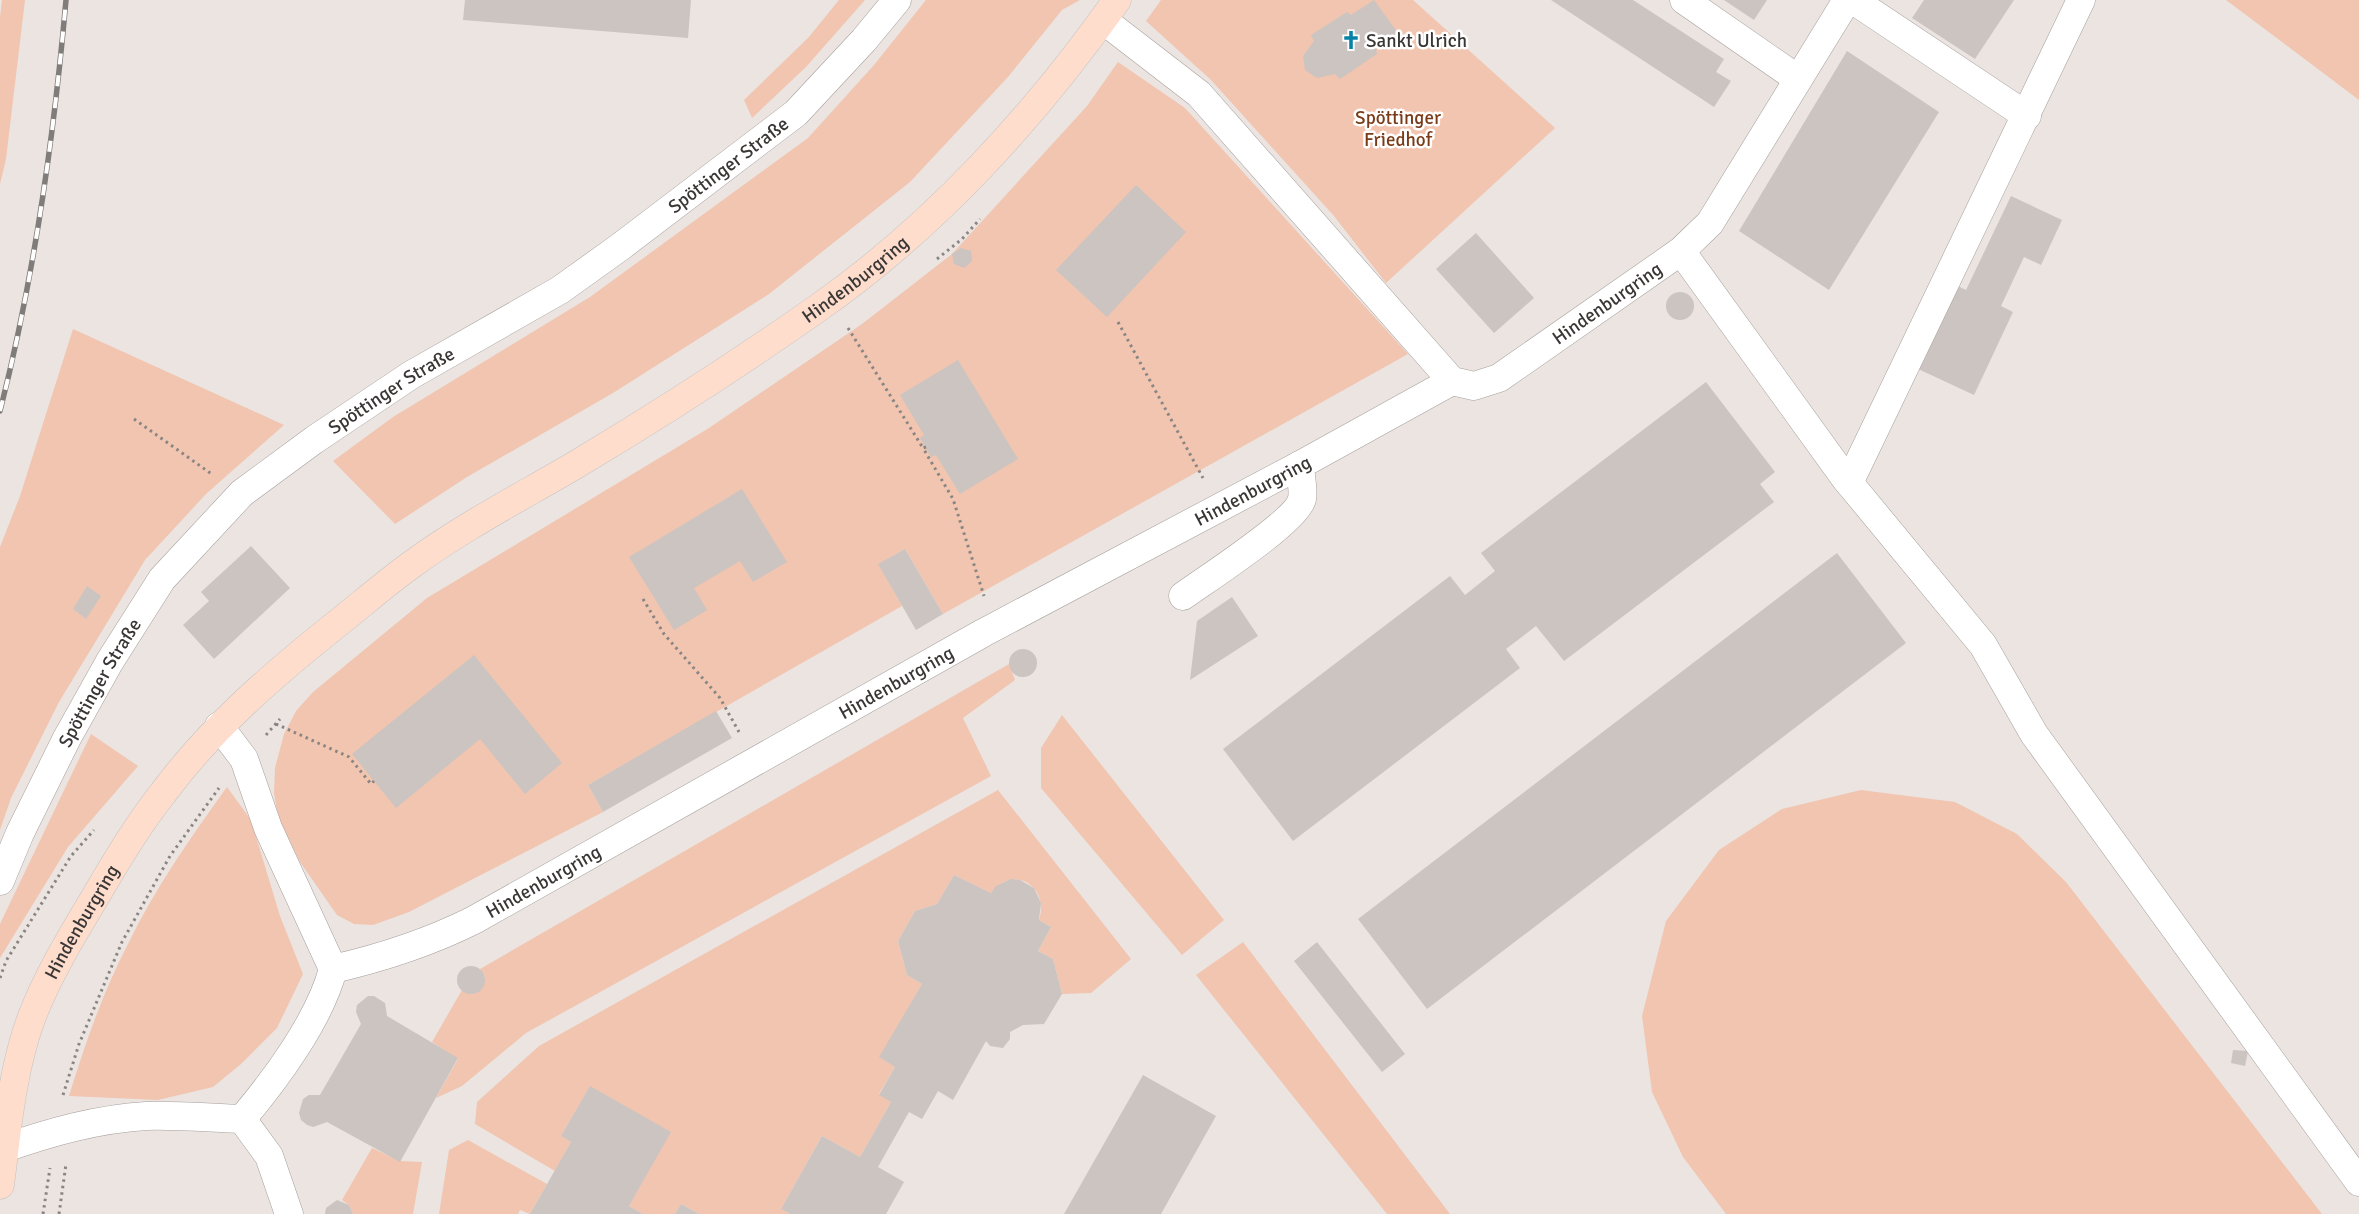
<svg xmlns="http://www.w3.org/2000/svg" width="2359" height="1214" viewBox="0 0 2359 1214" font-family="Signika,sans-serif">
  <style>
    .green { fill: #f1c5b0 }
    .building { fill: #cbc4c0 }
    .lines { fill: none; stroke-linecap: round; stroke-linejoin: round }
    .minor-casing { stroke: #a6a09d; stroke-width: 29 }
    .major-casing { stroke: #c4c3c2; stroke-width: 29 }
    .path { stroke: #898583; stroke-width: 3; stroke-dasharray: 2.5 4; stroke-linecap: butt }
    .minor { stroke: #fff; stroke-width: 28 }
    .major { stroke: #feddcd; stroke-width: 28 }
    .rail-casing { stroke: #807c7a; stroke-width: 5.5 }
    .rail { stroke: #fff; stroke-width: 4; stroke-dasharray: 11; stroke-linecap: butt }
    .labels { text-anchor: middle; stroke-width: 5; stroke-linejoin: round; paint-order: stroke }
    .poi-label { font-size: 19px; fill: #393635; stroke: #fff; text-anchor: start }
    .park-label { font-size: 19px; fill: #7a3c18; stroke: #fff }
    .street-label { font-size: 19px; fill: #393635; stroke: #fff }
  </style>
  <rect width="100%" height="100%" fill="#ebe4e1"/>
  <path class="green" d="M 2,0 L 25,0 L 6,159 L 0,184 L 0,17 Z
    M 839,0 L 865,0 L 806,67 L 752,118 L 744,100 L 808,38 Z
    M 926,0 L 1080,0 L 1062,10 L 1008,77 L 910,182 L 769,294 L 613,393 L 467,477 L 395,524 L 333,461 L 393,417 L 590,297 L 808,138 L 874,65 Z
    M 1161,0 L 1413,0 L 1555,128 L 1386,283 L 1334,216 L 1211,80 L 1146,21 Z
    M 2226,0 L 2359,0 L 2359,100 Z
    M 1118,62 L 1185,108 L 1408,354 L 943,614 L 905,549 L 879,564 L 902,606 L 588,785 L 603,812 L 409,912 L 373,925 L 354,924 L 337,915 L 300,862 L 278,817 L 274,793 L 275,768 L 284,734 L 296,711 L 313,692 L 427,598 L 709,428 L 862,324 L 952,254 L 1087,106 Z
    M 73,329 L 284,425 L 206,494 L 145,560 L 59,702 L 11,798 L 0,830 L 0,547 L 20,496 Z
    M 1009,664 L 1015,680 L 963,718 L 991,776 L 526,1033 L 462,1086 L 436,1098 L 458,1059 L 432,1042 L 462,990 L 472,994 L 482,988 L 485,976 L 480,969 Z
    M 1062,715 L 1224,920 L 1182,955 L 1041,788 L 1041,748 Z
    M 91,734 L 138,766 L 68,847 L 0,958 L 0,924 Z
    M 227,787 L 251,820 L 280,916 L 303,974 L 277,1028 L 241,1064 L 213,1087 L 158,1100 L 69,1096 C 85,1044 103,992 128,944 C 155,888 191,837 227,787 Z
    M 998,790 L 1131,959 L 1091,993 L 1062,994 L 1053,959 L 1038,951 L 1051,927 L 1039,920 C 1050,886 1013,864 991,893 L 954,875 L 937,904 L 915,911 L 898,941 L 907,975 L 922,984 L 880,1057 L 895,1067 L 879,1094 L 891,1102 L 860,1157 L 822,1136 L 781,1209 L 790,1214 L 699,1214 L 681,1204 L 675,1214 L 643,1214 L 629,1206 L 670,1132 L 590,1087 L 561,1136 L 571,1142 L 555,1171 L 475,1124 L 477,1102 L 539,1046 Z
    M 1861,790 L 1955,802 L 2017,834 L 2066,882 L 2322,1214 L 1726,1214 L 1683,1157 L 1652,1092 L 1642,1016 L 1666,921 L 1719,850 L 1782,809 Z
    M 1243,942 L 1450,1214 L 1387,1214 L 1196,975 Z
    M 468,1140 L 547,1184 L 530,1214 L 520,1210 L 518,1214 L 439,1214 L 449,1150 Z
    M 372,1148 L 400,1161 L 422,1162 L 413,1214 L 353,1214 L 349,1205 L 342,1200 Z"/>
  <path class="building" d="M 465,0 L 691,0 L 688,38 L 463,20 Z
    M 1374,0 L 1398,33 L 1376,48 L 1377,54 L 1340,79 L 1335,74 L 1317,78 L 1305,70 L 1303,56 L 1314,41 L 1311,35 L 1347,12 L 1351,15 Z
    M 1551,0 L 1633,0 L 1724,59 L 1716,72 L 1731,81 L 1714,107 Z
    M 1724,0 L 1767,0 L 1754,20 Z
    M 1924,0 L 2014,0 L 1975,59 L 1912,18 Z
    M 1847,51 L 1939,112 L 1829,290 L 1739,231 Z
    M 1136,185 L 1186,232 L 1107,317 L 1056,270 Z
    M 2011,196 L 2062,220 L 2041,265 L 2024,257 L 2001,306 L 2013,312 L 1974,395 L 1916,368 L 1956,285 L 1966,290 Z
    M 1476,233 L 1534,298 L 1494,333 L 1436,269 Z
    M 961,248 L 971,251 L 972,261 L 964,268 L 954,264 L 952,254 Z
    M1666 306a14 14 0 1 1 28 0a14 14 0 1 1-28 0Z
    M 958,360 L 1018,459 L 960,494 L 936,455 L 931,457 L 920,438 L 924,435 L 900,395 Z
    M 1706,382 L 1775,472 L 1760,484 L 1774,502 L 1564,661 L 1536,626 L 1506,649 L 1520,668 L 1293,841 L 1223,749 L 1450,576 L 1465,595 L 1495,571 L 1481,553 Z
    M 742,489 L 787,562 L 753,582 L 740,561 L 694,588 L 707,610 L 674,630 L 629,557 Z
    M 251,546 L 290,588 L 214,659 L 183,625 L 209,601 L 201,592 Z
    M 905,549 L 943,614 L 916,630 L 878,564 Z
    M 1837,553 L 1906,643 L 1427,1009 L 1358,919 Z
    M 87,586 L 101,596 L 86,619 L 73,609 Z
    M 1232,597 L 1258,636 L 1190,680 L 1197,621 Z
    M1009 663a14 14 0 1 1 28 0a14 14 0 1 1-28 0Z
    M 474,655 L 562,763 L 525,794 L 480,739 L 396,808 L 352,754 Z
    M 716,711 L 732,738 L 603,812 L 588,785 Z
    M 954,875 L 991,893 L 996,886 L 1011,879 L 1020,880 L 1034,888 L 1041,903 L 1039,920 L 1051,927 L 1038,951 L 1053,959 L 1062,994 L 1044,1024 L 1023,1025 L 1010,1032 L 1010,1039 L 1003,1048 L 990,1046 L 986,1041 L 953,1100 L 938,1091 L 922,1119 L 909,1112 L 878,1167 L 904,1182 L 886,1214 L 790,1214 L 781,1209 L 822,1136 L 860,1157 L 891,1102 L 879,1095 L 895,1067 L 879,1057 L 922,984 L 907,975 L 898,941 L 915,911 L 937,904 Z
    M 1317,942 L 1405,1054 L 1382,1072 L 1294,961 Z
    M457 980a14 14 0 1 1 28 0a14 14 0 1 1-28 0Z
    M 368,996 L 374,996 L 385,1003 L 387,1016 L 458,1058 L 400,1162 L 327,1122 L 313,1127 L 307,1125 L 301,1120 L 299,1113 L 303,1099 L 309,1095 L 320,1095 L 361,1024 L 356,1012 L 357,1005 Z
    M 2233,1050 L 2248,1051 L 2245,1066 L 2231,1063 Z
    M 1143,1075 L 1216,1116 L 1161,1214 L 1064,1214 Z
    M 590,1086 L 671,1132 L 629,1206 L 643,1214 L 530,1214 L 571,1142 L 561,1136 Z
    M 337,1200 L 349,1205 L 353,1214 L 325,1214 L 326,1208 Z
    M 681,1204 L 699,1214 L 675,1214 Z"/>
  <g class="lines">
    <g class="minor-casing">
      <g id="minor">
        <path d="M 1684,0 L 1798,79"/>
        <path d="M 1853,0 L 2027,116"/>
        <path id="s1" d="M 1103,20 L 1199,94 L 1452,381 L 1474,386 L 1499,378 L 1681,251 L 1710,223 L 1847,0"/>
        <path d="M 1681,251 L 1845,478 L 1983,645 L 2034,734 L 2359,1182"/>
        <path d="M 1849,483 L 2081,0"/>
        <path d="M 1183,596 C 1205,580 1297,521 1302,499 C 1304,489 1300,475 1300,465"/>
        <path d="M 219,726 L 244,759 L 268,828 L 333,969 C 320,1019 276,1079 242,1119"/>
        <path id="s2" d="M 0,881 L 20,833 L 67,738 L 110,661 L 162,579 L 242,493 L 314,440 L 411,375 L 560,290 L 620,247 L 796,113 L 864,40 L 897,0"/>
        <path id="s3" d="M 333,969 C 381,958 430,942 474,920 L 983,633 L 1300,465 L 1452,381"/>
        <path d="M 242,1119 L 269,1156 L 289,1214"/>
        <path d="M 0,1141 L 5,1148 C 51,1132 97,1119 146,1116 C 178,1115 211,1118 242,1119"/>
      </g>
    </g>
    <g class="major-casing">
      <g id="major">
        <path id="s4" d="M 0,1185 C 7,1130 12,1071 31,1019 C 47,977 71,937 94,899 C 115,863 137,826 163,793 C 212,727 274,674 338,623 C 362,604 386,583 411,565 C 464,526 521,497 577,464 C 659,415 740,363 818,308 C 934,227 1036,115 1117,0"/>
      </g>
    </g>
    <path class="path" d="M 937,259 L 962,239 L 980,219
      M 1118,322 L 1203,478
      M 848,328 L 923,448
      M 134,419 L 213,475
      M 926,447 L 923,448 L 953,499 L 984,596
      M 643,599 L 664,634 L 720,698 L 739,732
      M 276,724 L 349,757 L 371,784 L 374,781
      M 266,735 L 280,719
      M 0,978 L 6,961 L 71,856 L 94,830
      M 63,1095 L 79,1044 L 122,942 L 170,856 L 219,788
      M 43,1214 L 50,1168
      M 59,1214 L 66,1164"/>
    <use href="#minor" class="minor"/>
    <use href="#major" class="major"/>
    <g class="rail-casing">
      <path id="rail" d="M 0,411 C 34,278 54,136 66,0"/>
    </g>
    <use href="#rail" class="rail"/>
  </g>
  <defs>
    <g id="church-bare" transform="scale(1.5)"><path d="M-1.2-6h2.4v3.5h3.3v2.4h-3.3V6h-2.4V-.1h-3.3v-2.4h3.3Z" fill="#0982a8" stroke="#fff" stroke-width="2.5" paint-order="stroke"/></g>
  </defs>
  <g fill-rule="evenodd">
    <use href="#church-bare" x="1351" y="40"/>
  </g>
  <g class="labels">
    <g class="poi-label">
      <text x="1366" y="47">Sankt Ulrich</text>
    </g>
    <g class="park-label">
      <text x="1398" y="124">Spöttinger<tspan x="1398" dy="22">Friedhof</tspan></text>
    </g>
    <g class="street-label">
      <text dy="7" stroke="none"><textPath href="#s2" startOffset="1048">Spöttinger Straße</textPath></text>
      <text dy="7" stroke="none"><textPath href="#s4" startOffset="1298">Hindenburgring</textPath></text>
      <text dy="7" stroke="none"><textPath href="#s1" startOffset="684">Hindenburgring</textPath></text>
      <text dy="7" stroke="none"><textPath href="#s2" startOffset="642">Spöttinger Straße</textPath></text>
      <text dy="7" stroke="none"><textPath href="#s3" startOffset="1039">Hindenburgring</textPath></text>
      <text dy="7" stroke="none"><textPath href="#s3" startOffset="634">Hindenburgring</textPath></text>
      <text dy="7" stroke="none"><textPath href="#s2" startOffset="222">Spöttinger Straße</textPath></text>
      <text dy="7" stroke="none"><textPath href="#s3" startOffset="229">Hindenburgring</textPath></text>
      <text dy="7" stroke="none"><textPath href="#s4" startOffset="279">Hindenburgring</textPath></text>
    </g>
  </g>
</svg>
